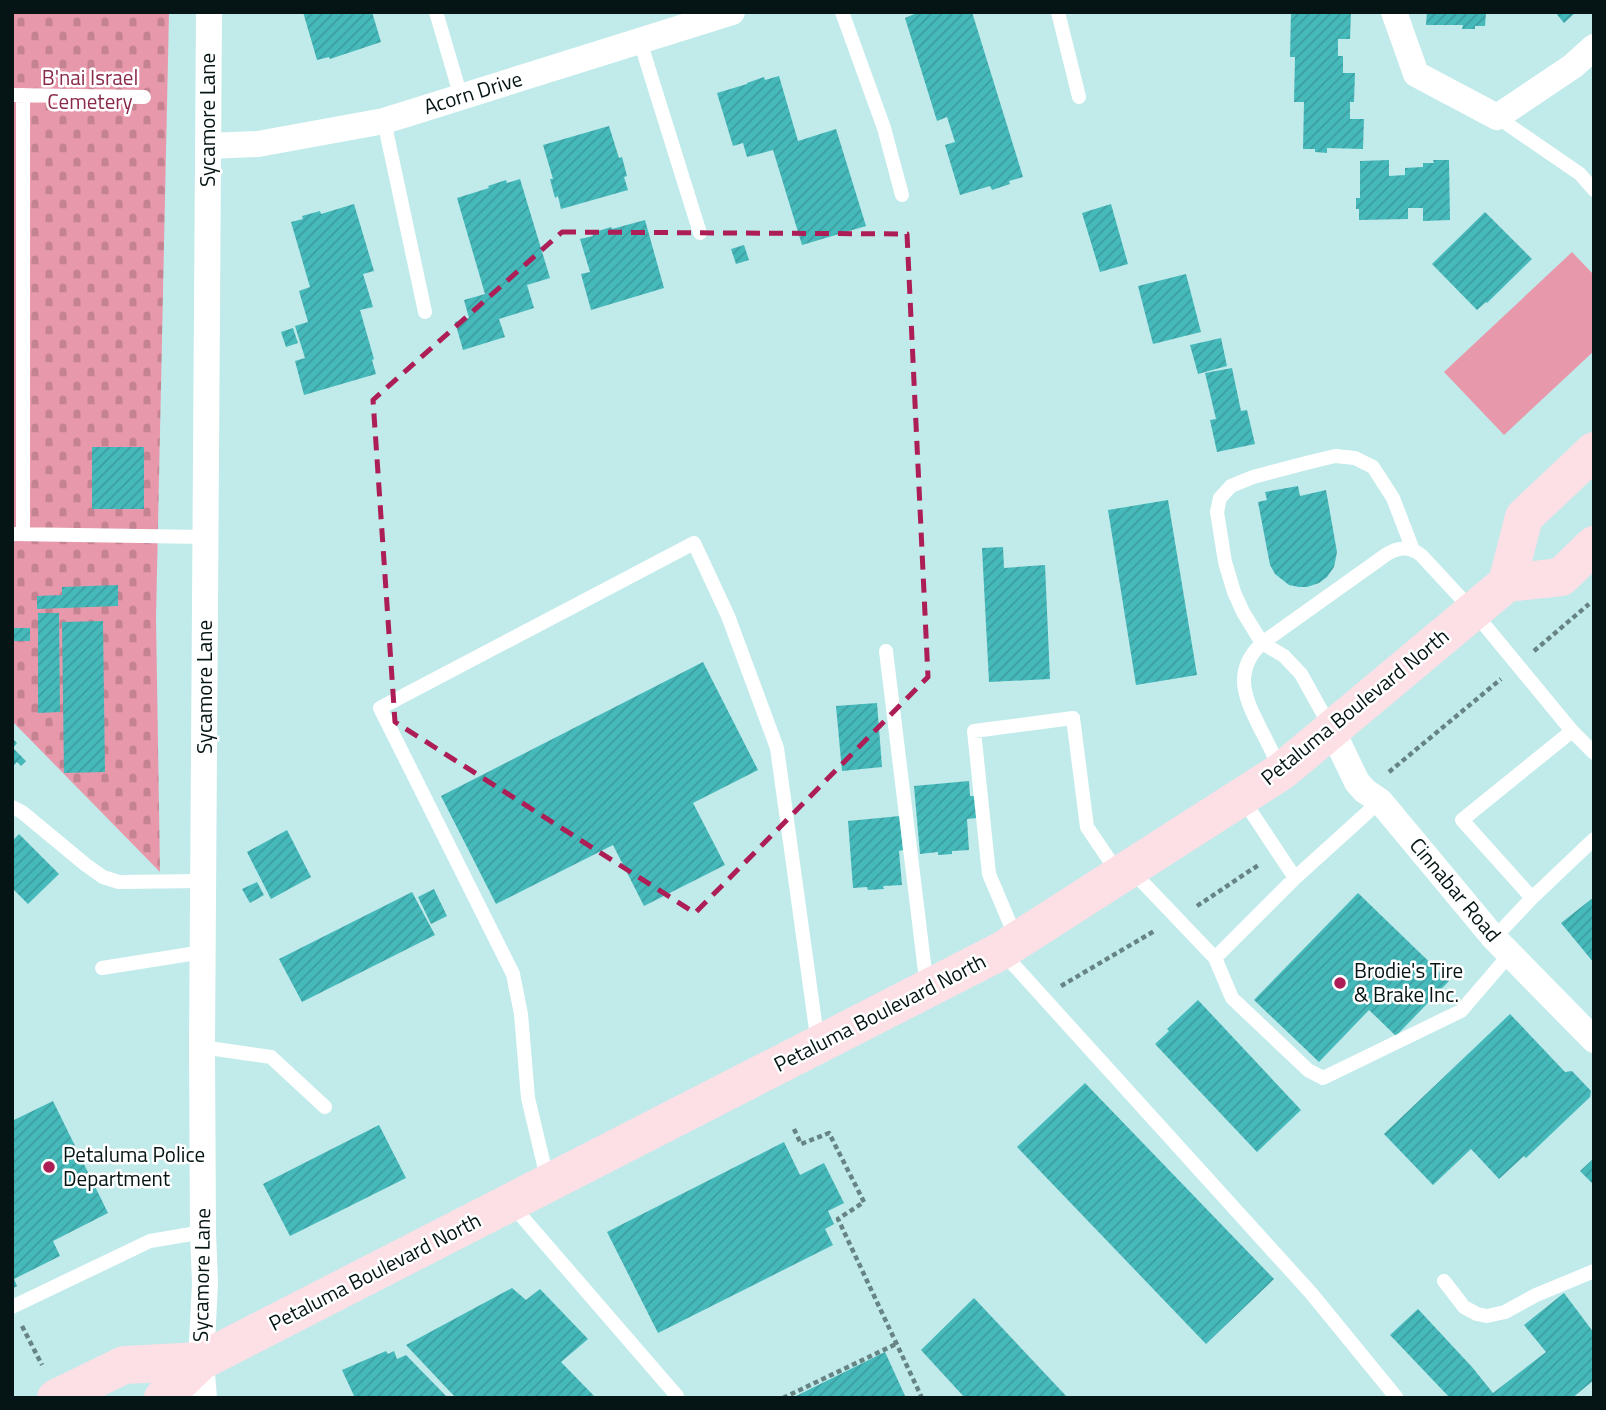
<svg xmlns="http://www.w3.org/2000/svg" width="1606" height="1410" viewBox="0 0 1606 1410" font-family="'Titillium Web',sans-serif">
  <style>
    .cemetery { fill: url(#cemetery-stones) }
    .pitch { fill: #e799ab }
    .building { fill: url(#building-hatch) }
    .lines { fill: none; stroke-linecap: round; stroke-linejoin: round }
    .path { stroke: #678484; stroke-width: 4.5; stroke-dasharray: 5 3.5; stroke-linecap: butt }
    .service { stroke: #fff; stroke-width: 14 }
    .minor { stroke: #fff; stroke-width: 26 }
    .secondary { stroke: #fddfe6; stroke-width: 38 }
    .marked { fill: none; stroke: #ad1e56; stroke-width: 5; stroke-dasharray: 14 9; stroke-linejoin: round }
    .poi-dot { fill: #ad1e56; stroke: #fff; stroke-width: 2.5 }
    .labels { text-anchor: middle; stroke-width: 5; stroke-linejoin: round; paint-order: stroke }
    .park-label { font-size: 21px; fill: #8a2a4a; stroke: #fff }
    .street-label { font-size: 21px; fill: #051414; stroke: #fff }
    .poi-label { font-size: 21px; fill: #051414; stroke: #fff; text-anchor: start }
  </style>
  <defs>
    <pattern id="cemetery-stones" width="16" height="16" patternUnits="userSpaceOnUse" patternTransform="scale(1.75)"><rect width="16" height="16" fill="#e799ab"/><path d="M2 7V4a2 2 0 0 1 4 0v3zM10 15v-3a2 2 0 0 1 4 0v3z" fill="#c58392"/></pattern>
    <pattern id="building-hatch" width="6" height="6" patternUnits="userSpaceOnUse" patternTransform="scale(1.75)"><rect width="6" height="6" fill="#46b9bb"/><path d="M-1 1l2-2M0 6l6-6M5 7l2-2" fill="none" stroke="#3c9ea0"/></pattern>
  </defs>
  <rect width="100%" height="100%" fill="#c1eaea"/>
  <path class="cemetery" d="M 12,12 L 169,12 L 156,618 L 160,872 L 12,721 Z"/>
  <path class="pitch" d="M 1572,252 L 1594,275 L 1594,351 L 1504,435 L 1444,372 Z"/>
  <path class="building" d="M 303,12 L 372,12 L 381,42 L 330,59 L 329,57 L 317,60 Z
    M 919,12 L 972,12 L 1023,177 L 1009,181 L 1010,184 L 992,190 L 990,186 L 960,195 L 945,145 L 955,142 L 947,117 L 937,121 L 905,18 Z
    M 1291,12 L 1351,12 L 1350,39 L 1338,39 L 1338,56 L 1343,56 L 1343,73 L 1355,73 L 1354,102 L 1350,102 L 1350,119 L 1364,119 L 1363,149 L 1327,148 L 1327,153 L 1315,152 L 1315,149 L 1303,149 L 1304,102 L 1294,102 L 1295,57 L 1290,57 Z
    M 1427,12 L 1486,12 L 1485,26 L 1475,26 L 1475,29 L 1462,29 L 1463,25 L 1426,25 Z
    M 1555,12 L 1576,12 L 1564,23 Z
    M 779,76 L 798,141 L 836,129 L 866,226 L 802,245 L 773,150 L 747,157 L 743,143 L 733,146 L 717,93 L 747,84 L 747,83 L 764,77 L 765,80 Z
    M 609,126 L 619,158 L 622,157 L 627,176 L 624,177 L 628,190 L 561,209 L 558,196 L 555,198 L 550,179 L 553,179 L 543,145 Z
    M 1389,160 L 1389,176 L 1405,175 L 1405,168 L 1423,167 L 1423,163 L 1434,163 L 1433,160 L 1449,160 L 1450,220 L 1423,221 L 1423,208 L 1408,208 L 1408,219 L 1359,220 L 1359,209 L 1356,209 L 1356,198 L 1360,198 L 1360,161 Z
    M 520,179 L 550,278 L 527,285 L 534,308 L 499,319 L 505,337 L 463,350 L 455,322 L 469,318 L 464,300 L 485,294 L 457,198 L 489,188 L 488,186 L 506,180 L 507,183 Z
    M 354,204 L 374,271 L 363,274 L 373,307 L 360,310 L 374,359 L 372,360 L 376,374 L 304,395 L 295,361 L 305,358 L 295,326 L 308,322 L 299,291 L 310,287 L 291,222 L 303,219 L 302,216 L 320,211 L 321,214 Z
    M 1111,204 L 1128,264 L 1100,272 L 1082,213 Z
    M 1485,212 L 1532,259 L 1487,303 L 1486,302 L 1477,310 L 1432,264 Z
    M 645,220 L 664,288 L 591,310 L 581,274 L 590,272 L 580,239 L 593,236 L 592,233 L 611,227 L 612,229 Z
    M 744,245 L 749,260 L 736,264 L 731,249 Z
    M 1186,274 L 1201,332 L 1153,344 L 1138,286 Z
    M 293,328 L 298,343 L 286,347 L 281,332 Z
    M 1221,338 L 1227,366 L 1198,374 L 1190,345 Z
    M 1232,368 L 1241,411 L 1247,410 L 1255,444 L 1217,452 L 1210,420 L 1216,419 L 1205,373 Z
    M 92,447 L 144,447 L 144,509 L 92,509 Z
    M 1298,486 L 1300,496 L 1326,490 L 1337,552 L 1334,567 L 1327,577 L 1319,583 L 1307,587 L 1299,587 L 1289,585 L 1275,574 L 1270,565 L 1258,502 L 1267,500 L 1265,492 Z
    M 1168,500 L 1197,675 L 1136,685 L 1108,510 Z
    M 1003,547 L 1004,568 L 1045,565 L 1050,679 L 989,682 L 982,548 Z
    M 118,585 L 118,606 L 37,609 L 37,596 L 62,595 L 62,587 Z
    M 38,613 L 59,613 L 60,712 L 38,713 Z
    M 103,621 L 105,772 L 64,773 L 62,622 Z
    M 12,628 L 30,628 L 30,641 L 12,641 Z
    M 703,662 L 758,770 L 693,803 L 725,865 L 644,906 L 613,845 L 496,904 L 441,796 Z
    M 877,703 L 882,767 L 842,771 L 836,706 Z
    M 12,738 L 17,743 L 13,748 L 26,761 L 21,766 L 17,762 L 12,767 Z
    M 969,781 L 970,796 L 975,796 L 977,818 L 967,819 L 969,850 L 952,851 L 952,854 L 938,855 L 938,852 L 920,854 L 914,786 Z
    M 900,816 L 903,850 L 899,851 L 902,885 L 883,886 L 884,889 L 868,890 L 867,887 L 853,888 L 848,821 Z
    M 287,830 L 311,877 L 271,899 L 247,852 Z
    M 19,834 L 59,874 L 28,904 L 12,888 L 12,841 Z
    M 257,882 L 264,895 L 250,903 L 242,889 Z
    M 434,889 L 447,916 L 431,924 L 418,897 Z
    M 412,892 L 435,935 L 302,1002 L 279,959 Z
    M 1358,893 L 1449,981 L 1396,1036 L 1369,1010 L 1319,1062 L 1254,1000 Z
    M 1594,897 L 1594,963 L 1561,923 Z
    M 1198,1000 L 1301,1110 L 1257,1152 L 1155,1044 L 1169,1031 L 1167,1029 Z
    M 1510,1014 L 1565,1072 L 1572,1071 L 1591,1091 L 1590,1097 L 1526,1158 L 1524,1156 L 1499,1179 L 1471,1149 L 1433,1185 L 1384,1134 Z
    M 1085,1083 L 1274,1279 L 1206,1344 L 1017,1147 Z
    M 53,1101 L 108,1213 L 53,1241 L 60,1256 L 14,1279 L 17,1286 L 12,1289 L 12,1121 Z
    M 379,1125 L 406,1178 L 290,1236 L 263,1184 Z
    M 784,1142 L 800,1175 L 824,1163 L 844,1203 L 828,1211 L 834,1224 L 825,1229 L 833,1245 L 658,1333 L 607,1232 Z
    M 1594,1158 L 1594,1185 L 1580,1171 Z
    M 512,1288 L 526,1300 L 540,1289 L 588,1339 L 561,1362 L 596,1398 L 456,1398 L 406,1345 Z
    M 1564,1293 L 1594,1333 L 1594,1380 L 1572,1398 L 1450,1398 L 1390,1335 L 1418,1309 L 1472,1367 L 1493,1393 L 1546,1352 L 1524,1325 Z
    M 974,1298 L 1068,1398 L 965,1398 L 921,1350 Z
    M 386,1351 L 388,1354 L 394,1351 L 397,1359 L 406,1355 L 448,1398 L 355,1398 L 342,1370 Z
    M 885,1352 L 906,1398 L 792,1398 Z"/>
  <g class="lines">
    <path class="path" d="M 1534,651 L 1589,604
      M 1389,772 L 1501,679
      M 1197,906 L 1260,864
      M 1061,986 L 1156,930
      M 794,1129 L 801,1144 L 829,1133 L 864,1202 L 838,1219 L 922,1398
      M 22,1326 L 42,1365
      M 783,1398 L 896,1344"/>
    <path class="service" d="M 436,12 L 461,97
      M 842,12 L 884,128 L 902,195
      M 1058,12 L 1079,97
      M 640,41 L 700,233
      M 12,95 L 144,97
      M 23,95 L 23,534
      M 1497,117 L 1580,174 L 1594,190
      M 384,121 L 425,312
      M 12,534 L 206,537
      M 886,651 L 927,988
      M 1331,728 L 1301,674 L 1284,656 L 1262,643 L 1387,554 C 1399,547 1409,546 1421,555 L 1473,611 L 1572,731 L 1594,753
      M 1572,731 L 1462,820 L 1532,898 L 1594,839
      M 1281,770 C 1274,756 1268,743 1261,730 C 1245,698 1232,672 1262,643 L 1243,612 L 1234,592 L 1225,562 L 1217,512 L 1220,498 L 1231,486 L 1253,477 L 1306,463 L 1335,456 L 1355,458 L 1373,467 L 1393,498 L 1413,550
      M 1242,798 L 1295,878
      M 12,807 L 22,812 L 86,865 L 103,877 L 119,882 L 203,881
      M 1131,870 L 1215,958 L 1295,878 L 1380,801
      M 1494,938 L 1532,898
      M 1017,940 L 989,874 L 974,731 L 1073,718 L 1087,827 L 1118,873
      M 1002,952 L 1311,1293 L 1396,1397
      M 1215,958 L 1232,998 L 1308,1070 L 1323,1078 L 1461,1011 L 1510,954
      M 102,968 L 203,952
      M 202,1047 L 271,1057 L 325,1107
      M 548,1182 L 528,1098 L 521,1014 L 513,974 L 380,708 L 694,543 L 728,616 L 777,748 L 818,1044
      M 511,1204 L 677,1396
      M 1444,1281 L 1464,1307 L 1477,1314 L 1487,1316 L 1505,1312 L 1536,1295 L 1594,1271
      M 12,1307 L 150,1241 L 203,1232"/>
    <path class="minor" d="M 1394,12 L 1416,74 L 1497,117 L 1573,66 L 1594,47
      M 208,146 L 258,144 L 384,121 L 732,12
      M 1332,730 L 1357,782 L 1365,791 L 1380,801 L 1494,938 L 1594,1040
      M 204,1398 L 201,1361 L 205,1283 L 203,1232 L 202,1047 L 209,12"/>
    <path class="secondary" d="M 1507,583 L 1524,517 L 1594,451
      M 56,1398 L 124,1365 L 201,1361
      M 163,1398 L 201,1361 L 1001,951 L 1282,771 L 1507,583 L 1561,577 L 1594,545"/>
  </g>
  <path class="marked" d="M 562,232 L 907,234 L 928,677 L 695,913 L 395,722 L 373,400 Z"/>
  <g class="poi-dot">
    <circle cx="1340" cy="983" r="7"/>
    <circle cx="49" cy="1167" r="7"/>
  </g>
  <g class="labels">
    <g class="park-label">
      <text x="90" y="85">B'nai Israel<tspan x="90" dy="24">Cemetery</tspan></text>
    </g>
    <g class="street-label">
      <text transform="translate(473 93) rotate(-17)" y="7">Acorn Drive</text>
      <text transform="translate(208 120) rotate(-90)" y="7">Sycamore Lane</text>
      <text transform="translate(205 687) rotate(-90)" y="7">Sycamore Lane</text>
      <text transform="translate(1355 707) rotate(-39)" y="7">Petaluma Boulevard North</text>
      <text transform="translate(1455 890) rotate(50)" y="7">Cinnabar Road</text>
      <text transform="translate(880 1013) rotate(-27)" y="7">Petaluma Boulevard North</text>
      <text transform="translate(375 1272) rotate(-27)" y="7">Petaluma Boulevard North</text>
      <text transform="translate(202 1275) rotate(-89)" y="7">Sycamore Lane</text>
    </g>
    <g class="poi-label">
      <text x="1354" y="978">Brodie's Tire<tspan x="1354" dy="24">&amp; Brake Inc.</tspan></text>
      <text x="63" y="1162">Petaluma Police<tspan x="63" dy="24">Department</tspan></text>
    </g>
  </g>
  <rect width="1606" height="1410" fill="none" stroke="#051414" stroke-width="28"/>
</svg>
